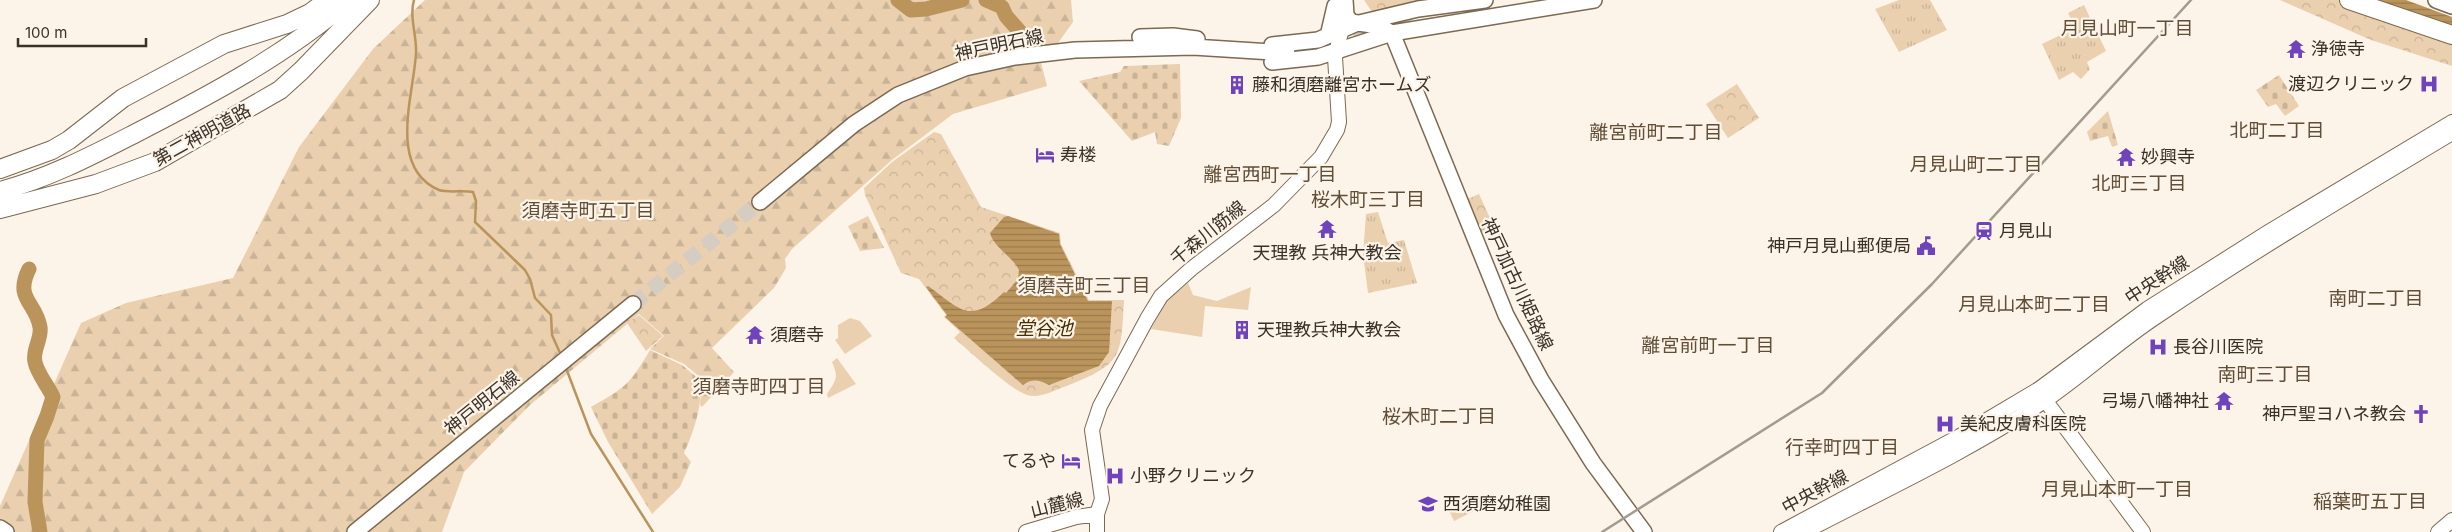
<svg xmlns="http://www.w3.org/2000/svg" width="2452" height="532" viewBox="0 0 2452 532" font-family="Inter,'Noto Sans JP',sans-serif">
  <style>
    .grass { fill: url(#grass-tufts) }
    .forest { fill: url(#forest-firs) }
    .cemetery { fill: url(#cemetery-stones) }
    .park { fill: url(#park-crowns) }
    .garden { fill: #ead0ae }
    .water { fill: url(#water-rules) }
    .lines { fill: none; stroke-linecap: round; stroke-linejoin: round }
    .stream { stroke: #bb945c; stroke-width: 2.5 }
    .river { stroke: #bb945c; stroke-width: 15 }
    .primary-tunnel { stroke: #d5cdc2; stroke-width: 15; stroke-dasharray: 15 8; stroke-linecap: butt }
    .secondary-casing { stroke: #7b6951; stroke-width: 16 }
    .primary-casing { stroke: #7b6951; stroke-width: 18 }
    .highway-casing { stroke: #7b6951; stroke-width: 20 }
    .secondary { stroke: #fff; stroke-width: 14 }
    .primary { stroke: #fff; stroke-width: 15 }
    .highway { stroke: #fff; stroke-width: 18 }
    .rail { stroke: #a39b90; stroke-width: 2.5 }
    .labels { text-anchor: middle; stroke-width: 4.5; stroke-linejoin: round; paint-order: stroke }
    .street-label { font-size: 18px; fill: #393127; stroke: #fcf4e9 }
    .poi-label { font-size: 18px; fill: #393127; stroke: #fcf4e9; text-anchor: start }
    .neighbourhood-label { font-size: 19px; fill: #604e37; stroke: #fcf4e9 }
    .water-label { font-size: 19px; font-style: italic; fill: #492e00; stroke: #fcf4e9 }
  </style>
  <defs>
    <pattern id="grass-tufts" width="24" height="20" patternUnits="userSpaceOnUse" patternTransform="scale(1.25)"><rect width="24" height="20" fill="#ead0ae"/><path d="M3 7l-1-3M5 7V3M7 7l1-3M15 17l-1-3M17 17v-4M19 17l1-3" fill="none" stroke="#c9b396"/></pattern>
    <pattern id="forest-firs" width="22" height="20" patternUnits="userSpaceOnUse" patternTransform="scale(1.25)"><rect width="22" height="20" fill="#ead0ae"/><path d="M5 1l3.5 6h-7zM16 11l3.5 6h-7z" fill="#c9b396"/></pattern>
    <pattern id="cemetery-stones" width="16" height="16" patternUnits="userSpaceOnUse" patternTransform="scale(1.25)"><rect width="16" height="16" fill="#ead0ae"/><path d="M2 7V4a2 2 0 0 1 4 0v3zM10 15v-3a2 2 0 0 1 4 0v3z" fill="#c9b396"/></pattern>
    <pattern id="park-crowns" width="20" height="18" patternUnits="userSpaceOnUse" patternTransform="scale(1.25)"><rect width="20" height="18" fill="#ead0ae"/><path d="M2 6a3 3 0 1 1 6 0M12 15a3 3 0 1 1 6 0" fill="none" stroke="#c9b396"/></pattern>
    <pattern id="water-rules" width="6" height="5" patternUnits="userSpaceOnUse" patternTransform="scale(1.25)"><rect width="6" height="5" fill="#bb945c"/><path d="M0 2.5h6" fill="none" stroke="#99794c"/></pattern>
  </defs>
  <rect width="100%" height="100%" fill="#fcf4e9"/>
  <path class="grass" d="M 1899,0 L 1930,0 L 1947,30 L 1899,52 L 1875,9 Z
    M 2084,5 L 2106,51 L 2087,62 L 2090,69 L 2081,79 L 2073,72 L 2059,80 L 2042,44 L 2075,28 L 2068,13 Z
    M 1378,212 L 1388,243 L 1404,240 L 1417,283 L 1368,293 L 1363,255 L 1366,214 Z"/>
  <path class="forest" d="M 425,0 L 1071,0 L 1073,22 L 1058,43 L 1037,47 L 1047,86 L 953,114 L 892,160 L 792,249 L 785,259 L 786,268 L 774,288 L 712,348 L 734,372 L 702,407 L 700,405 L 702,379 L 684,364 L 650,349 L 664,336 L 639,314 L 530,405 L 464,472 L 442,532 L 0,532 L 0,506 L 81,323 L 126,303 L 233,278 L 299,147 L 373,49 Z"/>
  <path class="cemetery" d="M 1180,64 L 1181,118 L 1169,146 L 1157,144 L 1155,132 L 1132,141 L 1079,81 L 1120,72 L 1124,66 Z
    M 2279,75 L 2299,106 L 2285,116 L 2276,104 L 2268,107 L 2256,90 Z
    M 2108,111 L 2118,145 L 2112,147 L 2108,136 L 2090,141 L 2087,132 Z
    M 868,216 L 884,248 L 860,251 L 848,226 Z
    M 650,350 L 682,365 L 700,380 C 703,405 694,431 684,453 L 691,462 L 680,487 L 652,514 L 608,442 L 591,407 C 625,388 630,384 650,350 Z"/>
  <path class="park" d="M 1364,0 L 1450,0 L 1372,12 Z
    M 2280,0 L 2359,0 L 2452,33 L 2452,66 L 2371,40 Z
    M 1737,84 L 1759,118 L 1728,138 L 1706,104 Z
    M 934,132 L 941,134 L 981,207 L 1060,233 L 1061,244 L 1089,300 L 1124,300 C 1121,361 1121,364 1064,387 C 1053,391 1039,399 1027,395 C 1012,391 968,350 954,338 L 960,332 L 944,317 L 946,315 L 919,279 L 901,273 L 865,195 L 864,188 L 892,162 Z
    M 1479,194 L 1494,227 L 1480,234 L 1465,200 Z
    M 639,315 L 663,336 L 646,351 L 627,323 Z
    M 1468,494 L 1476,510 L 1454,521 L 1446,504 Z"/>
  <path class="garden" d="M 1188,283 L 1193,295 L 1217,301 L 1251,287 L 1248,310 L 1205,306 L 1202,337 L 1151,329 L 1165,302 Z
    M 850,318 L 860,321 L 872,336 L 845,354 L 835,340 L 838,338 L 838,325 Z
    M 837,358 L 856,384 L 828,398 L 827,394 C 836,380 839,378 832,362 Z"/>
  <path class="water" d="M 2356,0 L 2406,0 L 2452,17 L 2452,32 Z
    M 1008,216 L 1059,234 L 1060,244 L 1088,301 L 1112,301 L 1109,352 L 1099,366 L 1049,385 C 1040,380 1032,378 1023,385 L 945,317 L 947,315 L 926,287 L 928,286 C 961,310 970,325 1004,292 L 1006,293 L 1018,279 L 1019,270 C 1012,256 994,248 990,233 L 1004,217 Z"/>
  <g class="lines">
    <path class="stream" d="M 414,0 C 409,17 417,36 416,53 C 414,94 387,168 439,190 C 448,193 463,190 473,192 L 476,201 L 475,222 L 525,270 L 530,279 L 535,298 L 551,315 L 552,335 L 560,353
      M 566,368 L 591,434 L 653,532"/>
    <path class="river" d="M 898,0 L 911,10 L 926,9 L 962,0
      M 986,0 L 1002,7 L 1006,16 L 1020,32
      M 29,269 C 14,299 36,302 40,327 C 42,339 32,350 35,362 C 37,373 48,386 53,397 L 47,416 L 37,440 L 35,502 L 40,532"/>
    <path class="primary-tunnel" d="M 1287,53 L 1411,19
      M 633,304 L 760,202"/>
    <g class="secondary-casing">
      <path id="secondary" d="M 2045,400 L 2143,532
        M 1026,532 L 1076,517 L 1097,514
        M 1097,532 L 1097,514 L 1102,499 L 1092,430 L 1100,406 L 1147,319 L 1161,296 L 1191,269 L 1274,205 L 1321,157 L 1337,130 L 1339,122 L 1335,57 L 1343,24
        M 1781,532 L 1960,436 L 2039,389 L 2147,309 L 2270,231 L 2452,122
        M 1804,532 C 1885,490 1969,451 2046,400 C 2084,374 2118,342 2156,317 C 2252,252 2352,193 2452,133
        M 2438,532 L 2452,520"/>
    </g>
    <g class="primary-casing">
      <path id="primary" d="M 1345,0 L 1346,15 L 1351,22 L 1379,26 L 1392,33 L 1506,315 L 1541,380 L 1593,463 L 1644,532
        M 2436,0 L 2452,6
        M 1328,36 L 1335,6
        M 1140,37 L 1173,36 L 1197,39
        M 1272,45 L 1318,40 L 1355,24 L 1418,9 L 1485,0
        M 1272,62 L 1318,57 L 1392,33 L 1594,0
        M 760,202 L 854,124 L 898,95 L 965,68 L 1015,57 L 1075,50 L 1193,47 L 1287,53
        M 0,528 L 6,532
        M 355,532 L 633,304"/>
    </g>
    <g class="highway-casing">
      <path id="highway" d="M 2349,0 L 2452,35
        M 0,169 L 52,150 L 69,140 L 123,98 L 224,44 L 287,24 L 310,13 L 328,0
        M 0,191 C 49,178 91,156 136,133 C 210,95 286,55 349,0
        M 0,209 L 96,184 L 155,162 L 280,90 L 301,71 L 370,0"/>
    </g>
    <use href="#secondary" class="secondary"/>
    <use href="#primary" class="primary"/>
    <use href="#highway" class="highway"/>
    <path class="rail" d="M 1602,532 L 1822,393 L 1932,284 L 2191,0"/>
  </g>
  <defs>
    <g id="temple-bare" transform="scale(1.5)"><path d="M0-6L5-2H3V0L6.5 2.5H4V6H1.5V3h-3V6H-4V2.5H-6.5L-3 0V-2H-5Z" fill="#6e43bb" stroke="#fcf4e9" stroke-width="2.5" paint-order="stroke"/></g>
    <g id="hospital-bare" transform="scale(1.5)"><path d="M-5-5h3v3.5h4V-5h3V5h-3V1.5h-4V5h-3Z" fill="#6e43bb" stroke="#fcf4e9" stroke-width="2.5" paint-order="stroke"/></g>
    <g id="building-bare" transform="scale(1.5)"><path d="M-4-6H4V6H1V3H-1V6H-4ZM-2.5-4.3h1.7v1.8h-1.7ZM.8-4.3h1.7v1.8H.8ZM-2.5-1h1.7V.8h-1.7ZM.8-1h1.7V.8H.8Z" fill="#6e43bb" stroke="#fcf4e9" stroke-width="2.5" paint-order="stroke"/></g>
    <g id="hotel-bare" transform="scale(1.5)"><path d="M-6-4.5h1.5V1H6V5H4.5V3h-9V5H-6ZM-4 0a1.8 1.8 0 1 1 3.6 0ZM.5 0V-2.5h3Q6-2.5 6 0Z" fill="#6e43bb" stroke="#fcf4e9" stroke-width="2.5" paint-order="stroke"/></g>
    <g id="station-bare" transform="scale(1.5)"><path d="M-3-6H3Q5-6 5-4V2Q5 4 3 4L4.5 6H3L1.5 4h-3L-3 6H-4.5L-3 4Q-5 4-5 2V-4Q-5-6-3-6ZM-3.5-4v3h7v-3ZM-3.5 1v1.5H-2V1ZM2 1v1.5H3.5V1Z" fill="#6e43bb" stroke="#fcf4e9" stroke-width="2.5" paint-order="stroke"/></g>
    <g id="civic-bare" transform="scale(1.5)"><path d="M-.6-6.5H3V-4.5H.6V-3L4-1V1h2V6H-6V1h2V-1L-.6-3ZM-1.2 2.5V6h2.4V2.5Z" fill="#6e43bb" stroke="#fcf4e9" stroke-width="2.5" paint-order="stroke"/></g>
    <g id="church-bare" transform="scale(1.5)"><path d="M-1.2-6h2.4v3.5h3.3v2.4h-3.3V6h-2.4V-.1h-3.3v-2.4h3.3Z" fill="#6e43bb" stroke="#fcf4e9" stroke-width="2.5" paint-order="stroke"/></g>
    <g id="school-bare" transform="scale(1.5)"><path d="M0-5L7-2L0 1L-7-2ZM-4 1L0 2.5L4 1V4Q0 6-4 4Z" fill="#6e43bb" stroke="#fcf4e9" stroke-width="2.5" paint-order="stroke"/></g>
  </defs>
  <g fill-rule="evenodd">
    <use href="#temple-bare" x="2296" y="49"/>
    <use href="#hospital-bare" x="2429" y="84"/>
    <use href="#building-bare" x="1237" y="85"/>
    <use href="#hotel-bare" x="1045" y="155"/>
    <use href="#temple-bare" x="2126" y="157"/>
    <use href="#temple-bare" x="1327" y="229"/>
    <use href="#station-bare" x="1984" y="231"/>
    <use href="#civic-bare" x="1926" y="246"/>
    <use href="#building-bare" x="1242" y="330"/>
    <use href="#temple-bare" x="755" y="335"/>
    <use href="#hospital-bare" x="2158" y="347"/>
    <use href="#temple-bare" x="2224" y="401"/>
    <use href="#church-bare" x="2421" y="414"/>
    <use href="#hospital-bare" x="1945" y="424"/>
    <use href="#hotel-bare" x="1071" y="461"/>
    <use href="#hospital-bare" x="1115" y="476"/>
    <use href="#school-bare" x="1428" y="504"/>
  </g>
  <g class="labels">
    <g class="street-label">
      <text transform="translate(999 45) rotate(-12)" y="6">神戸明石線</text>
      <text transform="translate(202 135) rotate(-29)" y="6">第二神明道路</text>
      <text transform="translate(1208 233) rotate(-39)" y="6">千森川筋線</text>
      <text transform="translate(2157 280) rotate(-33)" y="6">中央幹線</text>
      <text transform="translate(1517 284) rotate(65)" y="6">神戸加古川姫路線</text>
      <text transform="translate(482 403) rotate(-39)" y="6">神戸明石線</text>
      <text transform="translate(1815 492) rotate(-28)" y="6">中央幹線</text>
      <text transform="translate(1057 505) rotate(-14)" y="6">山麓線</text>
    </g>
    <g class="poi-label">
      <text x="2311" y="55">浄徳寺</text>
      <text x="2414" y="90" text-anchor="end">渡辺クリニック</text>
      <text x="1252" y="91">藤和須磨離宮ホームズ</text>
      <text x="1060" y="161">寿楼</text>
      <text x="2141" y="163">妙興寺</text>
      <text x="1999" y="237">月見山</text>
      <text x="1911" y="252" text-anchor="end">神戸月見山郵便局</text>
      <text x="1327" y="259" text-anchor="middle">天理教 兵神大教会</text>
      <text x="1257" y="336">天理教兵神大教会</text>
      <text x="770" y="341">須磨寺</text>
      <text x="2173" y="353">長谷川医院</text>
      <text x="2209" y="407" text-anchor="end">弓場八幡神社</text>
      <text x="2406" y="420" text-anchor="end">神戸聖ヨハネ教会</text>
      <text x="1960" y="430">美紀皮膚科医院</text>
      <text x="1056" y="467" text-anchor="end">てるや</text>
      <text x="1130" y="482">小野クリニック</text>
      <text x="1443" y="510">西須磨幼稚園</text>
    </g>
    <g class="neighbourhood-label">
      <text x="2127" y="35">月見山町一丁目</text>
      <text x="2277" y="137">北町二丁目</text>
      <text x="1656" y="139">離宮前町二丁目</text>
      <text x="1976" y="171">月見山町二丁目</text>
      <text x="1270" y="181">離宮西町一丁目</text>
      <text x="2139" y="190">北町三丁目</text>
      <text x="1368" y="206">桜木町三丁目</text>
      <text x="588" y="217">須磨寺町五丁目</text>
      <text x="1084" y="292">須磨寺町三丁目</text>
      <text x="2376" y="305">南町二丁目</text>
      <text x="2034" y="311">月見山本町二丁目</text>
      <text x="1708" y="352">離宮前町一丁目</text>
      <text x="2265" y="381">南町三丁目</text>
      <text x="759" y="393">須磨寺町四丁目</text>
      <text x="1439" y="423">桜木町二丁目</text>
      <text x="1842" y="454">行幸町四丁目</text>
      <text x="2117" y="496">月見山本町一丁目</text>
      <text x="2370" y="508">稲葉町五丁目</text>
    </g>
    <g class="water-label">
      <text x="1044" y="335">堂谷池</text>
    </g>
  </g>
  <path d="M18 38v8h128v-8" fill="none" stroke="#393127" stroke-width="2.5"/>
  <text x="25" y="38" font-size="15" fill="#393127" stroke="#fcf4e9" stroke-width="4" paint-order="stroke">100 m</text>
</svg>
